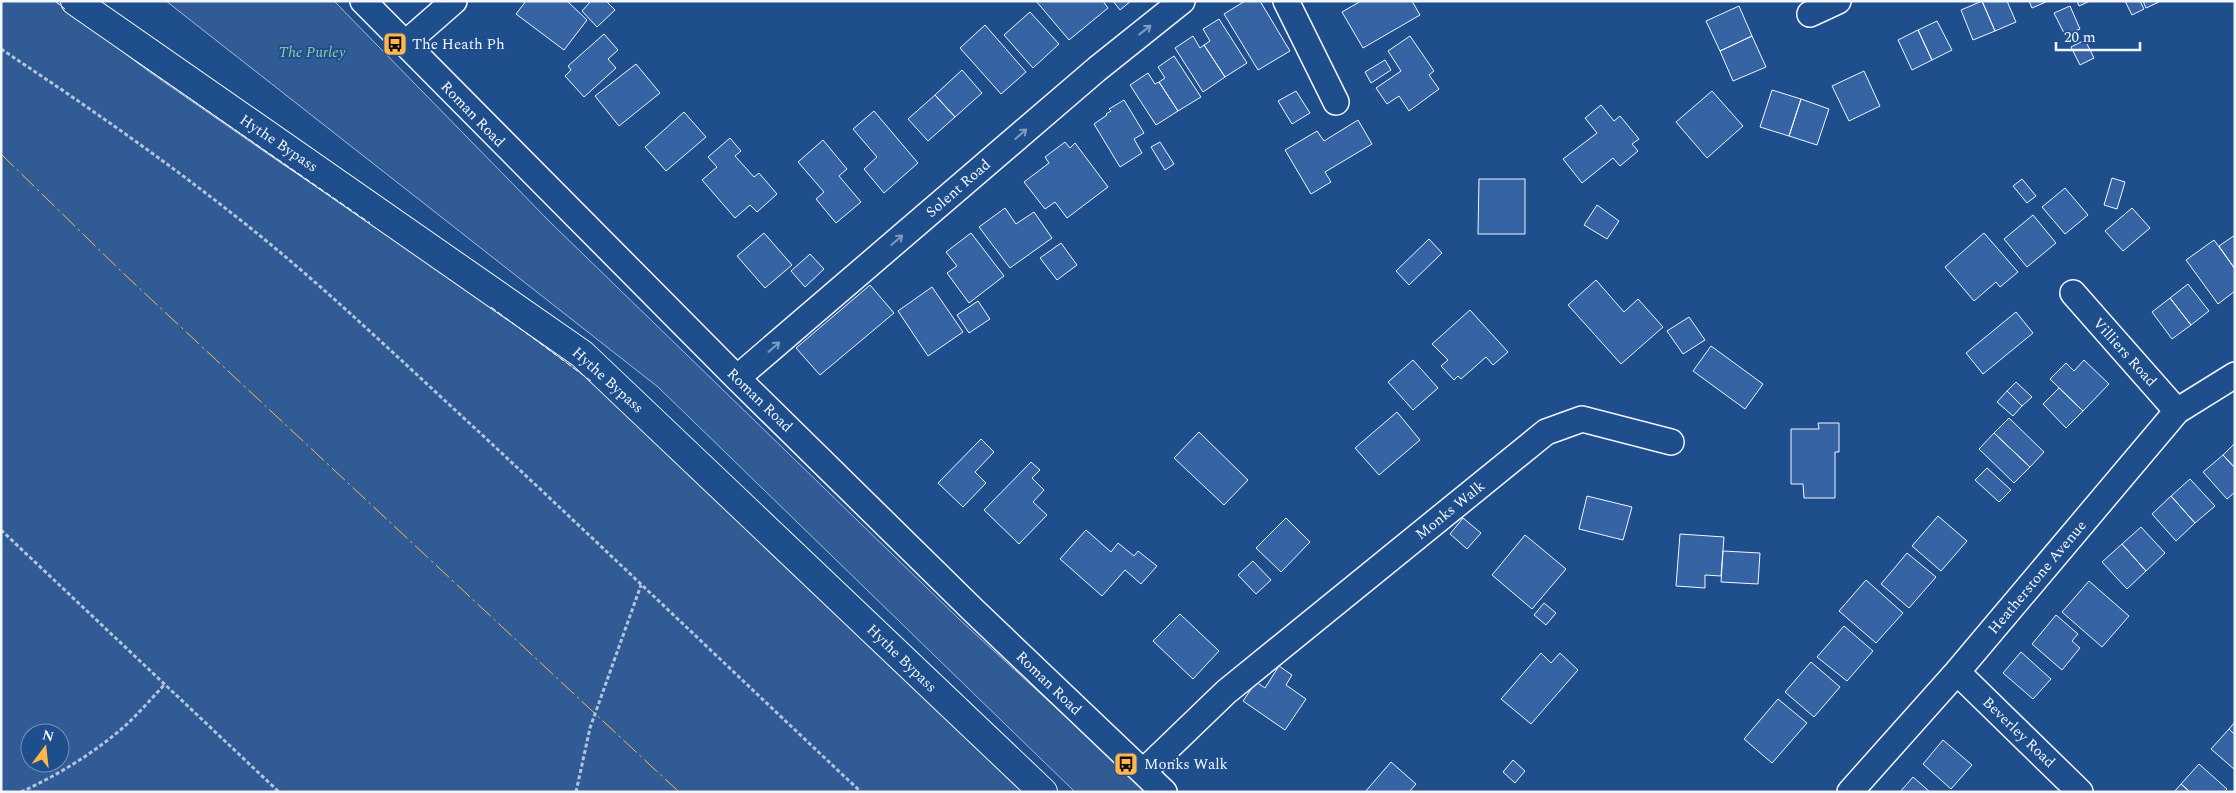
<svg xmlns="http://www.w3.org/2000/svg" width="2236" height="793" viewBox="0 0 2236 793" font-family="Spectral,serif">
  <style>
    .built { fill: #305b95; stroke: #a8bbd7; fill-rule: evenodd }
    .building { fill: #3563a3; stroke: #f2f6ff }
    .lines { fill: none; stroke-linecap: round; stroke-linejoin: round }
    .street-casing { stroke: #f2f6ff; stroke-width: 28 }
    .primary-casing { stroke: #f2f6ff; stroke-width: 30 }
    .path { stroke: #b3c4dc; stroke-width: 3; stroke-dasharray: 4 2.5; stroke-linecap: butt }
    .street { stroke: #1f4e8c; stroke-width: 25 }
    .primary { stroke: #1f4e8c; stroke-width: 28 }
    .fence { stroke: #f2f6ff; stroke-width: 1; stroke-dasharray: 6 2.5; stroke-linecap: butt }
    .power { stroke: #ffb74d; stroke-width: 1; stroke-dasharray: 18 4 2.5 4; stroke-linecap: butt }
    .oneway { stroke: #7e9ac0 }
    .labels { text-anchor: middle; stroke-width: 4; stroke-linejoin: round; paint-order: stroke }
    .poi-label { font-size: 15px; fill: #f2f6ff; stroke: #1f4e8c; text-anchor: start }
    .park-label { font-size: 15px; font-style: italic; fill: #97c8a6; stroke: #1f4e8c }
    .street-label { font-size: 15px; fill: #f2f6ff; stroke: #1f4e8c }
  </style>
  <rect width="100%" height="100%" fill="#1f4e8c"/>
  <path class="built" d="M 1,1 L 55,1 L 151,73 L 275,159 L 448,275 L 605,391 L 1029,792 L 1,792 ZM 30,733 L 60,733 L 60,763 L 30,763 Z
    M 166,1 L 334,1 L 550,222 L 959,619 L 1148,792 L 1075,792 L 658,387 Z"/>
  <path class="building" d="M 526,1 L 567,1 L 587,20 L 564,50 L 516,14 Z
    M 591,1 L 606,1 L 615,10 L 597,27 L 582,11 Z
    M 1036,1 L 1103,1 L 1108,8 L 1069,40 Z
    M 1113,1 L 1131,1 L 1120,10 Z
    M 1245,1 L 1260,1 L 1290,51 L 1258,70 L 1224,14 Z
    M 1361,1 L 1412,1 L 1420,15 L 1363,48 L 1342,12 Z
    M 1982,1 L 2007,1 L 2016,22 L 1995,31 Z
    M 1982,1 L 1995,31 L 1973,40 L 1961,10 Z
    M 2029,1 L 2048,1 L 2032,8 Z
    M 2077,1 L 2090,1 L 2079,6 Z
    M 2125,1 L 2140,1 L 2144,9 L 2132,15 Z
    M 2143,1 L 2159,1 L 2159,2 L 2146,8 Z
    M 1739,6 L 1752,36 L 1720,51 L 1706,21 Z
    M 2070,6 L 2080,29 L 2065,35 L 2054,13 Z
    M 1030,12 L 1059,44 L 1033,68 L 1004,35 Z
    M 1219,19 L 1247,63 L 1225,77 L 1204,45 L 1210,41 L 1203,29 Z
    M 1937,21 L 1952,50 L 1932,60 L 1918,30 Z
    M 985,25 L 1026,72 L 1001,94 L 960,48 Z
    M 1918,30 L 1932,60 L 1912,70 L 1898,40 Z
    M 604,34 L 618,50 L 608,59 L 616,68 L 584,97 L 565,76 L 571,70 L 568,66 Z
    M 1193,36 L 1200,48 L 1204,45 L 1225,77 L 1203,92 L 1175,48 Z
    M 1410,36 L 1434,71 L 1429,75 L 1439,89 L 1409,111 L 1399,96 L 1387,104 L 1376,88 L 1401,71 L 1388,51 Z
    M 1752,36 L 1766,67 L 1733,81 L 1720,51 Z
    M 2085,40 L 2094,58 L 2080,65 L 2071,47 Z
    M 1174,56 L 1201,97 L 1178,111 L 1159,82 L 1165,78 L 1158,67 Z
    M 1385,60 L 1391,70 L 1371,83 L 1365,72 Z
    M 636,64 L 660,93 L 619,126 L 595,96 Z
    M 962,70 L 982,93 L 955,117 L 935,95 Z
    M 1864,71 L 1880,106 L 1849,121 L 1832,86 Z
    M 1148,73 L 1155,84 L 1159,82 L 1178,111 L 1156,125 L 1130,85 Z
    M 1772,90 L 1801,99 L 1789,136 L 1760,127 Z
    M 1296,91 L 1310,113 L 1292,124 L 1278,101 Z
    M 1712,91 L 1743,126 L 1707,158 L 1676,122 Z
    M 935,95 L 955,117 L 928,141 L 908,119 Z
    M 1801,99 L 1829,109 L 1817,145 L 1789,136 Z
    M 1124,100 L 1144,133 L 1134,139 L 1142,153 L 1120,167 L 1094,124 L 1107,115 L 1106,114 L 1111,111 L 1109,109 Z
    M 1601,105 L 1614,121 L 1620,116 L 1639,139 L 1632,144 L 1638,151 L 1620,166 L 1613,158 L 1582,183 L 1563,159 L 1597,133 L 1585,118 Z
    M 874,111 L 918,163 L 884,193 L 864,169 L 877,157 L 853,129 Z
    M 684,112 L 706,137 L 666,171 L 645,147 Z
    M 1358,120 L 1372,144 L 1325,172 L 1331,182 L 1311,194 L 1285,150 L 1317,131 L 1324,141 Z
    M 730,138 L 741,151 L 735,156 L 754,177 L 759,173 L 777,194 L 757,212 L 750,205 L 735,218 L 702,180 L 717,167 L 708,157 Z
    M 823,140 L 847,169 L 839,176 L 861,202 L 836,223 L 816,199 L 824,192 L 798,162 Z
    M 1065,142 L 1070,148 L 1075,143 L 1108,187 L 1067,218 L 1055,202 L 1045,209 L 1024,182 L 1049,163 L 1045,157 Z
    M 1160,142 L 1174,164 L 1165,170 L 1151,147 Z
    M 2112,178 L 2125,182 L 2117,209 L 2104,205 Z
    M 1479,179 L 1525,179 L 1525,234 L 1478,234 Z
    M 2022,179 L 2036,196 L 2027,203 L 2013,186 Z
    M 2065,188 L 2088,215 L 2065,234 L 2042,207 Z
    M 1597,205 L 1619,221 L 1607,239 L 1584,225 Z
    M 1005,208 L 1016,224 L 1034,212 L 1052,238 L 1010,268 L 979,227 Z
    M 2132,208 L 2150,228 L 2123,251 L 2105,231 Z
    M 2033,215 L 2056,243 L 2027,267 L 2004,239 Z
    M 764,233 L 792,265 L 765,288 L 737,256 Z
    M 971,233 L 1004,276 L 969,303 L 947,273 L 957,266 L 946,252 Z
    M 1984,233 L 2018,272 L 2000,287 L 1996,282 L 1974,301 L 1945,267 Z
    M 2235,235 L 2235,269 L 2219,246 Z
    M 1429,239 L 1442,253 L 1409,285 L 1396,271 Z
    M 2214,240 L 2235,269 L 2235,291 L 2218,304 L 2186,260 Z
    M 1061,243 L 1077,265 L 1057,280 L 1040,258 Z
    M 810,254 L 824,269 L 805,287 L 791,271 Z
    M 1596,280 L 1624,312 L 1638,299 L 1663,327 L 1621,364 L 1568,305 Z
    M 2188,284 L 2209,311 L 2191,325 L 2170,298 Z
    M 870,285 L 894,313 L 820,375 L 796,348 Z
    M 932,287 L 963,332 L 928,356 L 898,311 Z
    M 2170,298 L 2191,325 L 2172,339 L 2152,312 Z
    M 978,301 L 990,319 L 969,333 L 957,315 Z
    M 1470,310 L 1508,352 L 1493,365 L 1486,357 L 1461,379 L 1458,376 L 1454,380 L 1441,366 L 1448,360 L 1432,344 Z
    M 2016,312 L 2033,333 L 1983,374 L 1966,353 Z
    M 1689,317 L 1705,340 L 1683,354 L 1667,331 Z
    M 1711,346 L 1763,384 L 1745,409 L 1693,371 Z
    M 1413,360 L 1438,388 L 1413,410 L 1388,382 Z
    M 2084,360 L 2109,384 L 2083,411 L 2050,379 L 2066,363 L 2074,371 Z
    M 2016,382 L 2032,397 L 2022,406 L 2007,391 Z
    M 2059,388 L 2083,411 L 2066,428 L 2043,404 Z
    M 2007,391 L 2022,406 L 2013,416 L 1997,402 Z
    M 1397,412 L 1420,440 L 1379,475 L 1355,448 Z
    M 2009,418 L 2044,452 L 2030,467 L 1994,433 Z
    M 1818,423 L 1839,423 L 1839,452 L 1835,452 L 1835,498 L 1804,498 L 1803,484 L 1791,484 L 1791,429 L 1819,429 Z
    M 1199,432 L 1248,480 L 1224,505 L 1174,458 Z
    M 1994,433 L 2030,467 L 2014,483 L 1979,449 Z
    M 981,439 L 994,452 L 975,472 L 986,483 L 963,507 L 938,483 Z
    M 2235,443 L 2235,468 L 2223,455 Z
    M 2223,455 L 2235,468 L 2235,492 L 2227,499 L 2203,472 Z
    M 1031,462 L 1040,470 L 1032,478 L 1044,490 L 1033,502 L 1047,515 L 1019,544 L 984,510 Z
    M 1987,468 L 2011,490 L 1999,502 L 1975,480 Z
    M 2190,479 L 2215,506 L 2195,523 L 2171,496 Z
    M 1587,496 L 1632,507 L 1623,540 L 1579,529 Z
    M 2171,496 L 2195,523 L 2176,541 L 2152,514 Z
    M 1938,516 L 1967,541 L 1941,571 L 1912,546 Z
    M 1286,518 L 1310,542 L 1281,572 L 1256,548 Z
    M 1463,518 L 1481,533 L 1467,549 L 1450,534 Z
    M 2141,527 L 2165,553 L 2146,571 L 2122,544 Z
    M 1086,530 L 1111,552 L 1118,543 L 1134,556 L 1138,551 L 1157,566 L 1141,584 L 1125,570 L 1102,596 L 1060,559 Z
    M 1680,534 L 1724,537 L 1721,576 L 1705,575 L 1705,588 L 1676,586 Z
    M 1525,535 L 1566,569 L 1532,609 L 1492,575 Z
    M 2122,544 L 2146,571 L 2127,589 L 2102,562 Z
    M 1723,551 L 1760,553 L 1758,584 L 1721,582 Z
    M 1907,553 L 1936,577 L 1909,608 L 1881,584 Z
    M 1253,561 L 1271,580 L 1256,594 L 1238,575 Z
    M 1866,580 L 1903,613 L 1876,643 L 1839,611 Z
    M 2089,581 L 2129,616 L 2102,647 L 2062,612 Z
    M 1544,603 L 1556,613 L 1546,625 L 1534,615 Z
    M 1180,614 L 1219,651 L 1193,679 L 1153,641 Z
    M 2056,615 L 2078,634 L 2072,641 L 2080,648 L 2062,670 L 2032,644 Z
    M 1844,626 L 1873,651 L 1847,681 L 1817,657 Z
    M 2021,652 L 2051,679 L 2033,699 L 2003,673 Z
    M 1541,653 L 1551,663 L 1560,653 L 1578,670 L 1531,724 L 1501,699 Z
    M 1811,662 L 1840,687 L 1814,717 L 1785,692 Z
    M 1279,666 L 1292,675 L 1286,685 L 1306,699 L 1285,730 L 1243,701 L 1256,682 L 1265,688 Z
    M 1778,699 L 1807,723 L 1772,763 L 1744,739 Z
    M 2235,722 L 2235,735 L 2229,729 Z
    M 2229,729 L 2235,735 L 2235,770 L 2211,749 Z
    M 1943,740 L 1972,765 L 1951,789 L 1923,764 Z
    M 1513,760 L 1525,771 L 1515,783 L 1503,772 Z
    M 1391,762 L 1416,784 L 1409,792 L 1365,792 Z
    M 2199,764 L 2227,789 L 2224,792 L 2190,792 L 2181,784 Z
    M 1913,777 L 1930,792 L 1900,792 Z
    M 2181,784 L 2190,792 L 2174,792 Z"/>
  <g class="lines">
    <g class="street-casing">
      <path id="street" d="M 363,1 L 737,378 L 973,610 L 1164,792
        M 1286,1 L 1336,102
        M 1810,14 L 1838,1
        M 406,43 L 454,1
        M 2073,293 L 2177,411
        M 737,378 L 1097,69 L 1182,1
        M 1957,672 L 2080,792
        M 1143,772 L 1226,692 L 1546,432 L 1582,419 L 1671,442
        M 1850,792 L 1957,672 L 2177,411 L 2235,375"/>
    </g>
    <g class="primary-casing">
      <path id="primary" d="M 75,1 L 582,354 L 1043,792"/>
    </g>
    <path class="path" d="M 1,49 C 81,102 159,156 234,215 C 320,282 398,358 478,431 C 607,551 733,672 861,792
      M 1,530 L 279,792
      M 21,792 C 58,775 94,753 125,726 C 139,713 152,698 165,684
      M 576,792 L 590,728 L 641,585"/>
    <use href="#street" class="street"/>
    <use href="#primary" class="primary"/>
    <path class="fence" d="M 55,1 L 65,9
      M 137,62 L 370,223
      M 491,307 L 591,381"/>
    <path class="power" d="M 1,154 L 123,273 L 679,792"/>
  </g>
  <defs><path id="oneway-shaft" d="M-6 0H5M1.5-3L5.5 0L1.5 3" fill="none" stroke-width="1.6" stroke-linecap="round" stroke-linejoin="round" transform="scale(1.25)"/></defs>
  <g class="oneway">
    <use href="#oneway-shaft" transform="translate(1145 30) rotate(-38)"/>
    <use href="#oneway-shaft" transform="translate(1021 134) rotate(-41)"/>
    <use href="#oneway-shaft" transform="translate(897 240) rotate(-41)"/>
    <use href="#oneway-shaft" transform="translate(774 347) rotate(-41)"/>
  </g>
  <defs>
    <g id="bus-square" transform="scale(1.25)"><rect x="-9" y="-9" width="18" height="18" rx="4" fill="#ffb74d" stroke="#1f4e8c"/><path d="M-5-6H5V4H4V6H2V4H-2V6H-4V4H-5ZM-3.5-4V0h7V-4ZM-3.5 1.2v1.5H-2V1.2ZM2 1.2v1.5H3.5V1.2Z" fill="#111"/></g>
  </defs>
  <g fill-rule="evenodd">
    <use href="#bus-square" x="395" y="44"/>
    <use href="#bus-square" x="1126" y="764"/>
  </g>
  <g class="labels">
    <g class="poi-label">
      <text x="412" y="49">The Heath Ph</text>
      <text x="1144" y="769">Monks Walk</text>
    </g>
    <g class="park-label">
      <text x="312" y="57">The Purley</text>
    </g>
    <g class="street-label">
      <text transform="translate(473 114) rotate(46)" y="5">Roman Road</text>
      <text transform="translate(279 143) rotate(34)" y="5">Hythe Bypass</text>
      <text transform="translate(958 188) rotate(-41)" y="5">Solent Road</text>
      <text transform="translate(2125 352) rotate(48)" y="5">Villiers Road</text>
      <text transform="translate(608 380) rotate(42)" y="5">Hythe Bypass</text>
      <text transform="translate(760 400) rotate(44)" y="5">Roman Road</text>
      <text transform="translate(1450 510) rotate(-39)" y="5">Monks Walk</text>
      <text transform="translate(2037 577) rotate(-50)" y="5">Heatherstone Avenue</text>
      <text transform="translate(902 658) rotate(44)" y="5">Hythe Bypass</text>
      <text transform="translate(1049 683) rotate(44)" y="5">Roman Road</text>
      <text transform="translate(2019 732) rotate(44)" y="5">Beverley Road</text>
    </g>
  </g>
  <rect width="2236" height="793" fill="none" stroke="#f2f6ff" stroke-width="5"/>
  <g transform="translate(45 748) rotate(15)"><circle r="24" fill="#1f4e8c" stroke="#7391ba"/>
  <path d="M0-4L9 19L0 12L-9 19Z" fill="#ffb74d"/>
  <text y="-8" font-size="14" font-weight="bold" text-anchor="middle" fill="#f2f6ff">N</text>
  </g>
  <path d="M2056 42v8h84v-8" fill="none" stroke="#f2f6ff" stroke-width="2.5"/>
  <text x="2064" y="42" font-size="15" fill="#f2f6ff" stroke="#1f4e8c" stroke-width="4" paint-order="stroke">20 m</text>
</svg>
